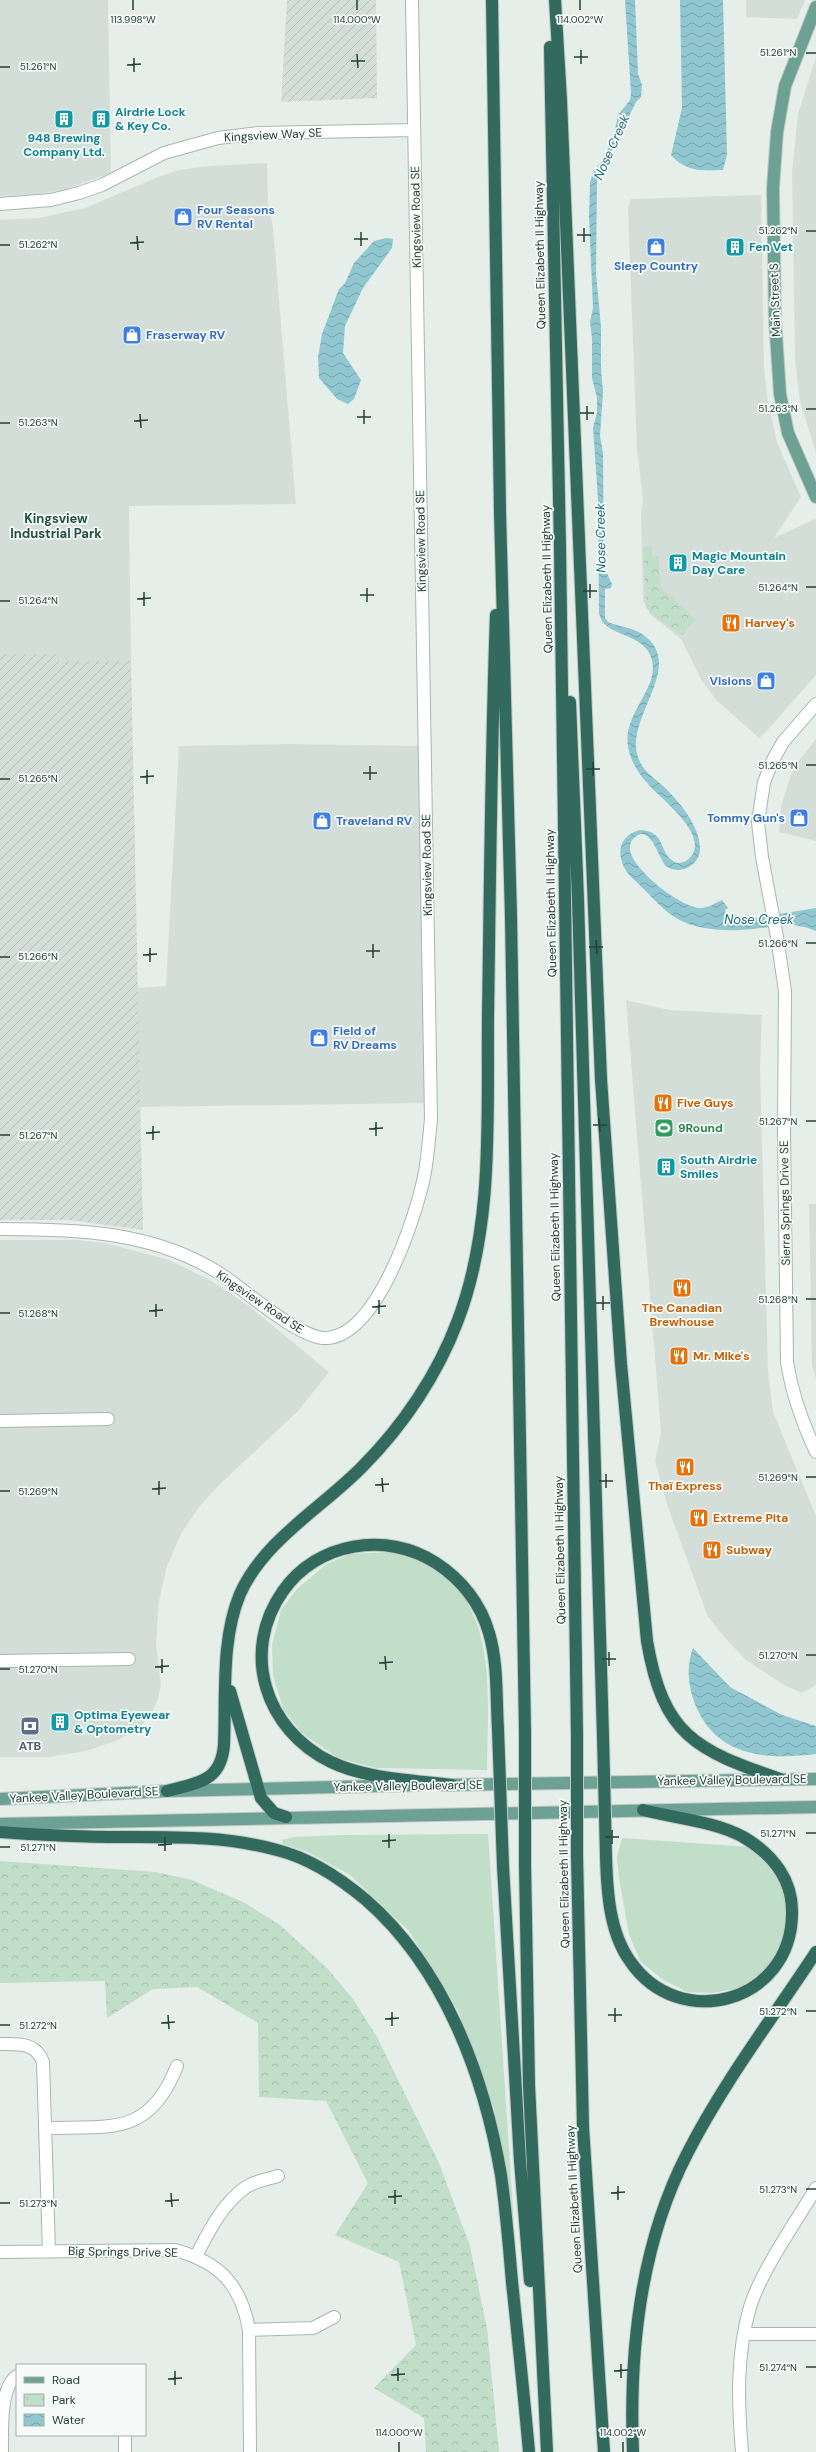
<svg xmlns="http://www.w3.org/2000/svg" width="816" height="2452" viewBox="0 0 816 2452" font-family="'DM Sans',sans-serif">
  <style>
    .built { fill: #d4ded9 }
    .industrial { fill: url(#industrial-furrows) }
    .grass { fill: #c0dec8 }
    .park { fill: url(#park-crowns) }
    .water { fill: url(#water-waves) }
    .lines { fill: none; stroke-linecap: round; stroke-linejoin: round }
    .minor-casing { stroke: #a8b6b1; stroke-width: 14 }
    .major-casing { stroke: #c2cac7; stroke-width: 14 }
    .highway-casing { stroke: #c2cac7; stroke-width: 14 }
    .minor { stroke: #fff; stroke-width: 12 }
    .major { stroke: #6ca193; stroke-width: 12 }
    .highway { stroke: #326b5e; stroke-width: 12 }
    .highway-bridge-casing { stroke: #c2cac7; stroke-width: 14; stroke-linecap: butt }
    .highway-bridge { stroke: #326b5e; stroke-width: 12 }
    .ticks { fill: none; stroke: #254038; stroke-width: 1.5 }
    .labels { text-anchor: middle; stroke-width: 3.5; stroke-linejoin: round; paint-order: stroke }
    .culture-label { font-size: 12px; font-weight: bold; fill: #0d838f; stroke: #f6faf8; text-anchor: start }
    .street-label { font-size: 12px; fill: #254038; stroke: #f6faf8 }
    .shop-label { font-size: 12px; font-weight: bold; fill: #366cbe; stroke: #f6faf8; text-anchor: start }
    .food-label { font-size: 12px; font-weight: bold; fill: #c56008; stroke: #f6faf8; text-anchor: start }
    .leisure-label { font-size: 12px; font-weight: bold; fill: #27864d; stroke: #f6faf8; text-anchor: start }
    .service-label { font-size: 12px; font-weight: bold; fill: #4e5e75; stroke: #f6faf8 }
    .water-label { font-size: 13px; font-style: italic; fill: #216c7a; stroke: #f6faf8 }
    .neighbourhood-label { font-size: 13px; font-weight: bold; fill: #225145; stroke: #f6faf8 }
    .ticks-label { font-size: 10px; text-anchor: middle; fill: #254038; stroke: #f6faf8; stroke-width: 3.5; stroke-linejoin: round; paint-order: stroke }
  </style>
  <defs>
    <pattern id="industrial-furrows" width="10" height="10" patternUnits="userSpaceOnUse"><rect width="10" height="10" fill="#d4ded9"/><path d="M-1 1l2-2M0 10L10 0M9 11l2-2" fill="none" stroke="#b6c0bb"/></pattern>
    <pattern id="park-crowns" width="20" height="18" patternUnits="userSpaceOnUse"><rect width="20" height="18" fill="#c0dec8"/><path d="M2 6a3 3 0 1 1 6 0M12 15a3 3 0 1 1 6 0" fill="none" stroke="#a5c0ad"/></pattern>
    <pattern id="water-waves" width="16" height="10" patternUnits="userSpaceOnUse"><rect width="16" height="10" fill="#91c7d0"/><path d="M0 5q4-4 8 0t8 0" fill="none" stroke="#76a3aa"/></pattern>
  </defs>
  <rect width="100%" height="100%" fill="#e6eeea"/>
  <path class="built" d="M 0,0 L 108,0 L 111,173 L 66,189 L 41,194 L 0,196 Z
    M 746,0 L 805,0 L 797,19 L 746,17 Z
    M 816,57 L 816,453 L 800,402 L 795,359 L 792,171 L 798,114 Z
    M 267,163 L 268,202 L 273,227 L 296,504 L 129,506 L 131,661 L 57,661 L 56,654 L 0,654 L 0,220 L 39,218 L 85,208 L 156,178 L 178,170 L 210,166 Z
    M 761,195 L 764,369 L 768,402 L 777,442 L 801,497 L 774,538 L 815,519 L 816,521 L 816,675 L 764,734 L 759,738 L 716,700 L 701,679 L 681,639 L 650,614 L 643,601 L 641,514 L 643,500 L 637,450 L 628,208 L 631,199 Z
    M 816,739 L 816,841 L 779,832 L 781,806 L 791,775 L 797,763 Z
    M 290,744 L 419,746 L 425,1103 L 140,1107 L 137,988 L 166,986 L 179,746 Z
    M 626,1000 L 669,1010 L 762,1015 L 760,1067 L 768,1371 L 773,1412 L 816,1516 L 816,1685 L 802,1693 L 784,1685 L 746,1660 L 726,1639 L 708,1617 L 668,1507 L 655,1461 L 661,1432 Z
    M 809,1204 L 816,1204 L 816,1379 L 812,1365 Z
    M 0,1240 L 77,1240 L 105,1243 L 169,1260 L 210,1280 L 249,1306 L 329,1372 L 298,1411 L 219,1485 L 199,1507 L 181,1534 L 167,1566 L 159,1601 L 156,1645 L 161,1685 L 158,1699 L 152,1713 L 139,1728 L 118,1740 L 86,1751 L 49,1757 L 0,1757 Z"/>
  <path class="industrial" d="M 287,0 L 376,0 L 377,98 L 281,102 Z
    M 0,654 L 56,654 L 57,661 L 131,661 L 143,1230 L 69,1220 L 0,1220 Z"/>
  <path class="grass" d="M 389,1552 C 397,1554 406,1555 413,1557 C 419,1559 424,1563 429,1566 C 501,1606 487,1701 487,1770 L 376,1768 L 338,1758 L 302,1733 L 283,1709 L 273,1675 L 272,1645 L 281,1610 L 297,1589 L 325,1565 L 350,1554 Z
    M 488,1834 L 513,2209 L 514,2238 L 494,2108 L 459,2013 L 409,1931 L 350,1875 L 308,1852 L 283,1844 L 282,1840 L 294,1837 L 343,1835 Z
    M 622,1838 L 750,1847 L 777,1874 L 788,1908 L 783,1944 L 768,1968 L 739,1988 L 712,1993 L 687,1992 L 662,1979 L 640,1961 L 629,1934 L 619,1878 L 617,1858 Z"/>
  <path class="park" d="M 643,547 L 652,547 L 652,556 L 659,556 L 660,587 L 696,620 L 682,635 L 657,618 L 646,607 Z
    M 0,1861 L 156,1872 L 192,1880 L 243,1902 L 280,1925 L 328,1969 L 353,1999 L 377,2037 L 439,2163 L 470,2246 L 487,2328 L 499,2452 L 426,2452 L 424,2418 L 374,2388 L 416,2345 L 399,2262 L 335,2235 L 368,2183 L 326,2101 L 259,2097 L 258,2023 L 197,1987 L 153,1989 L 107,2018 L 105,1981 L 0,1983 Z"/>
  <path class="water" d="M 625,0 L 635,0 L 638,74 L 642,85 L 641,97 L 636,102 L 609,157 L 599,170 L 597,180 L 596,273 L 601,327 L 601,368 L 603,392 L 600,436 L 603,453 L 604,567 L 612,584 L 611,588 L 605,589 L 605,618 L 608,622 C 619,627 632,627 642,634 C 687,664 627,715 637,754 C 642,771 651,775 663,786 C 679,801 701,827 700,850 C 699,866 679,876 666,866 C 659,860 650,820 633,839 C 630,842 630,846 630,850 C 633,870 680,907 700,908 C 707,908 716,903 722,900 L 728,908 L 725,910 L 726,914 L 754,918 L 816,908 L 816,931 C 788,919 770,929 741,930 C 721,931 694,929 676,918 C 660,908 646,890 631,877 C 616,861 615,836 640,830 C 668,831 657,855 677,863 C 683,863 688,861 692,855 C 707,833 661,799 649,785 C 642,778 636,769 632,760 C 613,718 660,693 652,660 C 645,631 603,638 599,613 L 598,499 L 593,428 L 597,413 L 597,398 L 592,378 L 592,338 L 590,322 L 593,308 L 589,217 L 590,183 L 593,172 L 604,158 L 614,135 L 618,115 L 630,100 L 631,94 Z
    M 680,0 L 723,0 L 727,155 L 723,170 C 702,171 686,172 671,155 L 682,108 Z
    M 386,238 L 393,239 L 392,248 L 363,288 L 345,326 L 343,353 L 361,380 L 354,399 L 348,404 L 337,399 L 319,378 L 318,357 L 322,334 L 339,289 L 345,283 L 354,263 L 374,241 Z
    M 693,1648 L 730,1687 L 782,1715 L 816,1726 L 816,1754 C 766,1760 716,1757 695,1704 C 688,1686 686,1667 693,1648 Z"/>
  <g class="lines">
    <g class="minor-casing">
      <path id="minor" d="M 0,204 L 51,200 L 79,193 L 102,185 L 164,153 L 218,138 L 259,133 L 414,130
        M 816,704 L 783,742 L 773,760 L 764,782 L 758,822 L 762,857 L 777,937 L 785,991 L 784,1131 L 787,1362 C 792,1394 802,1422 816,1452
        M 0,1229 C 76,1229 155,1231 222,1275 C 246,1291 302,1341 328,1338 C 378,1333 415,1219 424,1177 C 428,1157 429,1138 431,1119 L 412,0
        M 0,1421 L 108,1419
        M 0,1661 L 129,1659
        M 0,2044 C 18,2044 36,2042 43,2062 L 49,2251
        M 45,2128 C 111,2126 149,2137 177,2066
        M 0,2252 L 175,2250 C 219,2262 241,2284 249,2330 L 250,2452
        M 196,2256 C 209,2231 222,2204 246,2187 C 255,2181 268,2179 278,2176
        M 249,2330 L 313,2328 L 334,2317
        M 745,2334 L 816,2334
        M 125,2435 L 125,2452
        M 2,2452 C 2,2430 0,2386 17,2376
        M 742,2452 C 738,2403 736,2355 750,2307 C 761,2271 796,2222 816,2188"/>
    </g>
    <g class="major-casing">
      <path id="major" d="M 816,7 L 785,86 L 777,132 L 773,188 L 775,319 L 780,394 L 788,433 L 816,497
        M 443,1785 L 816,1779
        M 0,1799 L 167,1791 L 419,1785
        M 0,1824 L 816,1807"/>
    </g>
    <g class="highway-casing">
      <path id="highway" d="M 492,0 L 500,512 L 511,917 L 525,1732
        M 555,0 L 561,100 L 601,1079 L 621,1364 L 647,1641 C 663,1735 695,1750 780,1779
        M 550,47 L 560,548 L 577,1736
        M 570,702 L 578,899 L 603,1736
        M 230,1691 L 261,1798 L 274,1813 L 286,1817
        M 452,1785 C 412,1780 367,1779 331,1762 C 265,1730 240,1652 283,1591 C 317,1542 387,1531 436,1563 C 461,1579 481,1604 489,1633 C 498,1663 496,1697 498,1729
        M 167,1791 C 197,1783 221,1782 224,1745 C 226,1696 221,1639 240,1594 C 264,1540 322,1508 362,1467 C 403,1426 438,1374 458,1320 C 494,1225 487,1117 488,1018 C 490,884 491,749 496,615
        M 0,1832 C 41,1835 81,1837 122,1837 C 174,1837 227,1836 277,1850 C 309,1858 341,1879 366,1900 C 444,1968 484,2075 501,2175 C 506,2210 509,2246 512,2282 C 518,2339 524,2395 529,2452
        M 577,1855 L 583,2127 L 604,2452
        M 606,1856 C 607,1890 609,1932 630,1961 C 679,2033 791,2003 792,1914 C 793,1880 773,1855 745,1838 C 718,1822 675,1818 643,1810
        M 525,1864 L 529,2085 L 547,2452
        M 503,1866 L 520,2161 L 530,2281
        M 633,2452 C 629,2351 640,2245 687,2154 C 723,2083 772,2019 816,1952"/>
    </g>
    <use href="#minor" class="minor"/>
    <use href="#major" class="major"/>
    <use href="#highway" class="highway"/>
    <g class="highway-bridge-casing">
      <path id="highway-bridge" d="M 498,1729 L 503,1866
        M 525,1732 L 525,1864
        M 577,1736 L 577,1855
        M 603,1736 L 606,1856"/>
    </g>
    <use href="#highway-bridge" class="highway-bridge"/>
  </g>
  <path class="ticks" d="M 133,0 L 133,10M 357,0 L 357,10M 580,0 L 580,10M 581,50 L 581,64M 806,53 L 816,53M 357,54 L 358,68M 574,57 L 588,57M 134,58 L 134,72M 351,61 L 365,61M 127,65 L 141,64M 0,67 L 10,67M 584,228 L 584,242M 806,231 L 816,231M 361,232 L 361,246M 577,235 L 591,235M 137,236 L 138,250M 354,239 L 368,239M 130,243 L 144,242M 0,245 L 10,245M 587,406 L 587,420M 806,409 L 816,409M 364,410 L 364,424M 580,413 L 594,413M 140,414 L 141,428M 357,417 L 371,417M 134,421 L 148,420M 0,423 L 10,423M 590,584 L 590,598M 806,587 L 816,587M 367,588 L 367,602M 583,591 L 597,591M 144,592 L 144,606M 360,595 L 374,595M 137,599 L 151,598M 0,601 L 10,601M 593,762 L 593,776M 806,765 L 816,765M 370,766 L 370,780M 586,769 L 600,769M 147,770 L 147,784M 363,773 L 377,773M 140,777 L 154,776M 0,779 L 10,779M 596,940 L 597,954M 806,943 L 816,943M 373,944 L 373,958M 589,947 L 603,947M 150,948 L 150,962M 366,951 L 380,951M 143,955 L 157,954M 0,957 L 10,957M 599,1118 L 600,1132M 806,1121 L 816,1121M 376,1122 L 376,1136M 593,1125 L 607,1125M 153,1126 L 153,1140M 369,1129 L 383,1128M 146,1133 L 160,1132M 0,1135 L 10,1135M 603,1296 L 603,1310M 806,1299 L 816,1299M 379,1300 L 379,1314M 596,1303 L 610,1303M 156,1304 L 156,1317M 372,1307 L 386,1306M 149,1311 L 163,1310M 0,1313 L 10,1313M 606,1474 L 606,1488M 806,1477 L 816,1477M 382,1478 L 383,1492M 159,1481 L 159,1495M 599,1481 L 613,1481M 375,1485 L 389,1484M 152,1489 L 166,1488M 0,1491 L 10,1491M 609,1652 L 609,1666M 806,1655 L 816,1655M 385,1656 L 386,1670M 162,1659 L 162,1673M 602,1659 L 616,1659M 379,1663 L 393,1662M 155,1667 L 169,1666M 0,1669 L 10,1669M 612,1830 L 612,1844M 806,1833 L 816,1833M 389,1834 L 389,1848M 165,1837 L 165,1851M 605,1837 L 619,1837M 382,1841 L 396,1840M 158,1845 L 172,1844M 0,1847 L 10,1847M 615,2008 L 615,2022M 806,2011 L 816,2011M 392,2012 L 392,2026M 168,2015 L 169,2029M 608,2015 L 622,2015M 385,2019 L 399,2018M 161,2023 L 175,2022M 0,2025 L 10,2025M 618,2186 L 618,2200M 806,2189 L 816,2189M 395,2190 L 395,2204M 171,2193 L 172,2207M 611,2193 L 625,2192M 388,2197 L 402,2196M 165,2201 L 179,2200M 0,2203 L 10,2203M 621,2364 L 621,2378M 806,2367 L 816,2367M 398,2368 L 398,2381M 175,2371 L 175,2385M 614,2371 L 628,2370M 391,2375 L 405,2374M 168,2379 L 182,2378M 399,2442 L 399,2452M 623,2442 L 623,2452"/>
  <defs>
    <g id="building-square" transform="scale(1)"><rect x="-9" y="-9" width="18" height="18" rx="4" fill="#0f9aa8" stroke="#f6faf8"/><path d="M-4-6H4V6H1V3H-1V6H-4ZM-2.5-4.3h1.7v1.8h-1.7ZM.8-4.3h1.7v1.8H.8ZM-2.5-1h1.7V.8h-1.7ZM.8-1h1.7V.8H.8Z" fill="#fff"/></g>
    <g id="shop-square" transform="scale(1)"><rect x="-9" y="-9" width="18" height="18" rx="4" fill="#3f7fe0" stroke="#f6faf8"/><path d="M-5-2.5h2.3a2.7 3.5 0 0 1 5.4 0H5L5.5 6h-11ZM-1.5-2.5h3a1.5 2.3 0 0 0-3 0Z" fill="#fff"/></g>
    <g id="restaurant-square" transform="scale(1)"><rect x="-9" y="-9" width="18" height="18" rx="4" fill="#e8710a" stroke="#f6faf8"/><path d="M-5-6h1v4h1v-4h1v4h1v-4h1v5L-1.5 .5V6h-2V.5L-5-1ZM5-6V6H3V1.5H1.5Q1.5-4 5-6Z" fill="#fff"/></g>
    <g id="stadium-square" transform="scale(1)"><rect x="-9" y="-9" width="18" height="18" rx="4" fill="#2e9e5b" stroke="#f6faf8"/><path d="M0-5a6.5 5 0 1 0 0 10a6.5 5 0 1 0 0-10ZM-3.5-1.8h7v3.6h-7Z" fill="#fff"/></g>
    <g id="bank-square" transform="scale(1)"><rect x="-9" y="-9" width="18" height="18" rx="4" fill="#5c6f8a" stroke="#f6faf8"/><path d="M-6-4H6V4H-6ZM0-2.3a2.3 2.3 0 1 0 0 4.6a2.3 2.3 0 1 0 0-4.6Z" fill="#fff"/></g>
  </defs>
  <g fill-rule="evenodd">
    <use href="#building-square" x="64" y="119"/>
    <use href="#building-square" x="101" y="119"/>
    <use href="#shop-square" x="183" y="217"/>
    <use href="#shop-square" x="656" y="247"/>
    <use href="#building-square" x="735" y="247"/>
    <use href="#shop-square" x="132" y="335"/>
    <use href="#building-square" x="678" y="563"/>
    <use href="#restaurant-square" x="731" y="623"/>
    <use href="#shop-square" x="766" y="681"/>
    <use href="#shop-square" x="799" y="818"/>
    <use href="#shop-square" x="322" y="821"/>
    <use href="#shop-square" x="319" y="1038"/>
    <use href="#restaurant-square" x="663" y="1103"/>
    <use href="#stadium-square" x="664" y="1128"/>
    <use href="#building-square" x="666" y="1167"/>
    <use href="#restaurant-square" x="682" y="1288"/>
    <use href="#restaurant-square" x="679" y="1356"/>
    <use href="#restaurant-square" x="685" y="1467"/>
    <use href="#restaurant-square" x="699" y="1518"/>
    <use href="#restaurant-square" x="712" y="1550"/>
    <use href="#building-square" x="60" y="1722"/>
    <use href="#bank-square" x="30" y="1726"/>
  </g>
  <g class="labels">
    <g class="culture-label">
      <text x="115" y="116">Airdrie Lock<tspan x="115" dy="14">&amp; Key Co.</tspan></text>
      <text x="64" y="142" text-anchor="middle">948 Brewing<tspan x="64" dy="14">Company Ltd.</tspan></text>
      <text x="749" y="251">Fen Vet</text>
      <text x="692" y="560">Magic Mountain<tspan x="692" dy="14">Day Care</tspan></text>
      <text x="680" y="1164">South Airdrie<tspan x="680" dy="14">Smiles</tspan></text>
      <text x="74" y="1719">Optima Eyewear<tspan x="74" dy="14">&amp; Optometry</tspan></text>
    </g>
    <g class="street-label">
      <text transform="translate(273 135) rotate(-3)" y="4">Kingsview Way SE</text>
      <text transform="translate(416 217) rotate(-91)" y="4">Kingsview Road SE</text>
      <text transform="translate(540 255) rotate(-91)" y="4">Queen Elizabeth II Highway</text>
      <text transform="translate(775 300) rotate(-92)" y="4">Main Street S</text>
      <text transform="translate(421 541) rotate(-91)" y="4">Kingsview Road SE</text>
      <text transform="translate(547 579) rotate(-91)" y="4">Queen Elizabeth II Highway</text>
      <text transform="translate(427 865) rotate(-91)" y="4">Kingsview Road SE</text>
      <text transform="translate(551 903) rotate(-91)" y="4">Queen Elizabeth II Highway</text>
      <text transform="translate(785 1203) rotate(-91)" y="4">Sierra Springs Drive SE</text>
      <text transform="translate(555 1227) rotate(-91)" y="4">Queen Elizabeth II Highway</text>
      <text transform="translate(260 1302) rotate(34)" y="4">Kingsview Road SE</text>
      <text transform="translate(560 1550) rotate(-91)" y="4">Queen Elizabeth II Highway</text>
      <text transform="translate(732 1780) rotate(-1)" y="4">Yankee Valley Boulevard SE</text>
      <text transform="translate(408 1786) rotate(-1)" y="4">Yankee Valley Boulevard SE</text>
      <text transform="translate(84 1795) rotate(-3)" y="4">Yankee Valley Boulevard SE</text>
      <text transform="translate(564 1874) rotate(-91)" y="4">Queen Elizabeth II Highway</text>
      <text transform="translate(574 2199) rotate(-93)" y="4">Queen Elizabeth II Highway</text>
      <text transform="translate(123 2252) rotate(1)" y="4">Big Springs Drive SE</text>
    </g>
    <g class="shop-label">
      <text x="197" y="214">Four Seasons<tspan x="197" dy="14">RV Rental</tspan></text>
      <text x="656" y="270" text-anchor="middle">Sleep Country</text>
      <text x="146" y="339">Fraserway RV</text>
      <text x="752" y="685" text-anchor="end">Visions</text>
      <text x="785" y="822" text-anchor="end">Tommy Gun's</text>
      <text x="336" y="825">Traveland RV</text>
      <text x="333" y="1035">Field of<tspan x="333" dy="14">RV Dreams</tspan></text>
    </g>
    <g class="food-label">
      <text x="745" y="627">Harvey's</text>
      <text x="677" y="1107">Five Guys</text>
      <text x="682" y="1312" text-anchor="middle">The Canadian<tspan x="682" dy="14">Brewhouse</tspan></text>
      <text x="693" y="1360">Mr. Mike's</text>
      <text x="685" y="1490" text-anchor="middle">Thaï Express</text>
      <text x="713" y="1522">Extreme Pita</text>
      <text x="726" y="1554">Subway</text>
    </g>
    <g class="leisure-label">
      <text x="678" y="1132">9Round</text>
    </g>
    <g class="service-label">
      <text x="30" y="1750">ATB</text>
    </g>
    <g class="water-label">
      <text transform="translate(611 147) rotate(-66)" y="5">Nose Creek</text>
      <text transform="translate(600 538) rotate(-91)" y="5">Nose Creek</text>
      <text x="759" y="924">Nose Creek</text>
    </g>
    <g class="neighbourhood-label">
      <text x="56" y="523">Kingsview<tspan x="56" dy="15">Industrial Park</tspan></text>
    </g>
  </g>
  <g class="ticks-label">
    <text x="133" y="23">113.998°W</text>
    <text x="357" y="23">114.000°W</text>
    <text x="580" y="23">114.002°W</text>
    <text x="778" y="56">51.261°N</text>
    <text x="38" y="70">51.261°N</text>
    <text x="778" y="234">51.262°N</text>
    <text x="38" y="248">51.262°N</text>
    <text x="778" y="412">51.263°N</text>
    <text x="38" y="426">51.263°N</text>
    <text x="778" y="591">51.264°N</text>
    <text x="38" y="604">51.264°N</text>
    <text x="778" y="769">51.265°N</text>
    <text x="38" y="782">51.265°N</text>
    <text x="778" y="947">51.266°N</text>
    <text x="38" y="960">51.266°N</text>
    <text x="778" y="1125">51.267°N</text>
    <text x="38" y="1139">51.267°N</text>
    <text x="778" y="1303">51.268°N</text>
    <text x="38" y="1317">51.268°N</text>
    <text x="778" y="1481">51.269°N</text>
    <text x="38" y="1495">51.269°N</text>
    <text x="778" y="1659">51.270°N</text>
    <text x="38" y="1673">51.270°N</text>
    <text x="778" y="1837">51.271°N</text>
    <text x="38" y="1851">51.271°N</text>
    <text x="778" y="2015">51.272°N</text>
    <text x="38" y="2029">51.272°N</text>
    <text x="778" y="2193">51.273°N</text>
    <text x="38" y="2207">51.273°N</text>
    <text x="778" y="2371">51.274°N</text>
    <text x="399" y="2436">114.000°W</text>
    <text x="623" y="2436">114.002°W</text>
  </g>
  <rect x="16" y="2364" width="130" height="72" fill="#f6faf8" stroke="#a2b0ab"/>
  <rect x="24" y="2377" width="20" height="6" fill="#6ca193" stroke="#a2b0ab"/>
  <text x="52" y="2384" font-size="12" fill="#254038">Road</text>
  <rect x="24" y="2394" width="20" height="12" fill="url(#park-crowns)" stroke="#a2b0ab"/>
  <text x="52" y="2404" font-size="12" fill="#254038">Park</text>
  <rect x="24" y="2414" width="20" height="12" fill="url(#water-waves)" stroke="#a2b0ab"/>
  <text x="52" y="2424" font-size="12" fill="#254038">Water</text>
</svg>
